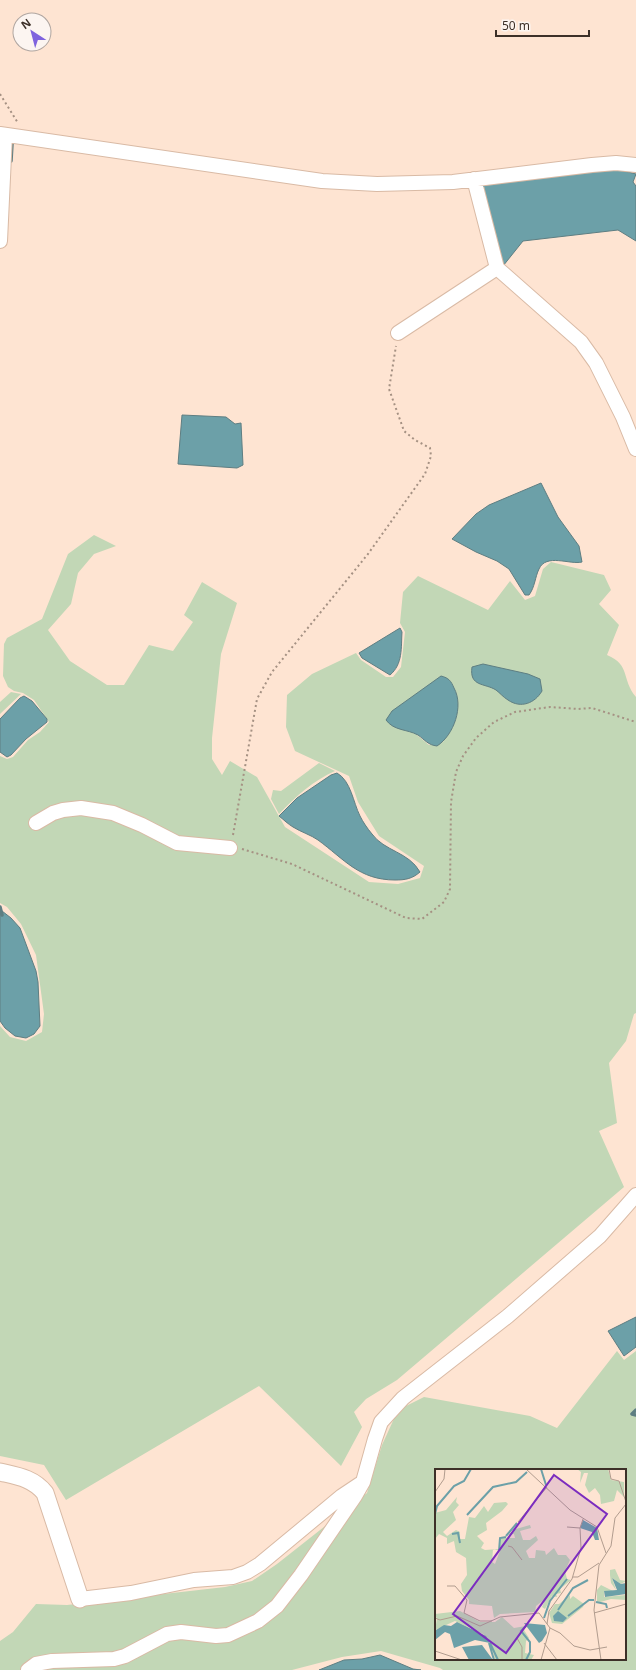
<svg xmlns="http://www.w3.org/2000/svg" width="636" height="1670" viewBox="0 0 636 1670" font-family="'Noto Sans',sans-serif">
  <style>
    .green { fill: #c2d7b6; fill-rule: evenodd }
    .water { fill: #6ca0a8; stroke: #5e7e82 }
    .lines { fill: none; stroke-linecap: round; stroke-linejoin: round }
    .stream { stroke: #5e7e82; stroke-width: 3.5 }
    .minor-casing { stroke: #d9baa5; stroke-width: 16 }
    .tertiary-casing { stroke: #d9baa5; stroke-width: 19 }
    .path { stroke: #a59183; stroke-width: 2; stroke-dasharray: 2 3; stroke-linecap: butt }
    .minor { stroke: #fff; stroke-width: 14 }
    .tertiary { stroke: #fff; stroke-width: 17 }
    .inset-river { fill: none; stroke: #6ca0a8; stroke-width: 2 }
    .inset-road { fill: none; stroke: #b19c8e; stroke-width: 1 }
    .view { fill: #7b2cbf; fill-opacity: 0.15; stroke: #7b2cbf; stroke-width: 2 }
    .inset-edge { fill: none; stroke: #3d3028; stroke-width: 2 }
  </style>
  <rect width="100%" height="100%" fill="#fee4d2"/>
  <path class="green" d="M 94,535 L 116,546 L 94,554 L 78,573 L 71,604 L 48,630 L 70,661 L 107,685 L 124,685 L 149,645 L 173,651 L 193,622 L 184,615 L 202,582 L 237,603 L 221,654 L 212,738 L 212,759 L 222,775 L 230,761 L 257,777 L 285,827 L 369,882 L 398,884 L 420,878 L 424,866 L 379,836 L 358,802 L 349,776 L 295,751 L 286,727 L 287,695 L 312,674 L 356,653 L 361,660 L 386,677 L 393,677 L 401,667 L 405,632 L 400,623 L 403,592 L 418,576 L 488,610 L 510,581 L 525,600 L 535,596 L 543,569 L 551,562 L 604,575 L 611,590 L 599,604 L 619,625 L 607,655 C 631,665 621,679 636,697 L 636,1013 L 634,1014 L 626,1041 L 609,1063 L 617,1123 L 599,1131 L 624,1187 L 397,1380 L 366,1399 L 354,1412 L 362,1427 L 341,1466 L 259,1386 L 66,1500 L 44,1465 L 0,1456 L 0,1026 L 10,1037 L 26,1041 L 42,1032 L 44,1014 L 36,955 L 21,924 L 7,907 L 0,903 L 0,756 L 7,759 L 13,757 L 28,740 L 40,732 L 49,722 L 34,700 L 23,693 L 14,691 L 8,687 L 3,676 L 4,644 L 7,638 L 42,619 L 68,554 ZM 457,716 L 443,742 L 429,745 L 417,735 Z
    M 11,692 L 21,694 L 0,714 L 0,702 Z
    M 319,763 L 335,771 C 314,780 295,797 279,814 L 271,799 L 273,790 L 281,791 Z
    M 617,1351 L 624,1360 L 636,1351 L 636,1670 L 443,1670 L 440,1668 L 381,1651 L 342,1657 L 292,1670 L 0,1670 L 0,1641 L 13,1632 L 36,1604 L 67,1605 L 225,1587 L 252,1581 L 277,1564 L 367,1493 L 382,1445 L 398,1410 L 424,1397 L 530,1416 L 557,1428 ZM 436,1470 L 625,1470 L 625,1659 L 436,1659 Z"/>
  <path class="water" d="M 616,169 L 636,174 L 633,182 L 636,186 L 636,241 L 618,230 L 523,241 L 503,266 L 482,184 Z
    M 182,415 L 226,417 L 235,424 L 241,423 L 243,465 L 237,468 L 178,464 Z
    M 541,483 L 558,517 L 579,546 L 582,562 C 570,565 546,553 539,569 C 535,577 535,587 529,595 L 525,595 L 509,569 L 497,561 L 476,552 L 452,539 L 476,514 L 489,505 Z
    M 400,628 L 402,632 C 401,648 403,664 390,675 L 362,658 L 359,653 Z
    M 483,664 L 528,674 L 540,679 L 542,691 C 535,703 521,709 508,700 C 503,697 500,693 496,690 C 485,683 469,687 472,667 Z
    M 441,676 C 449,678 451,681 454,688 C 464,706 454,735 437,746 C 428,745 425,740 418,735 C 407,729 394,731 386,720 L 392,711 Z
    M 24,696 L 32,701 L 47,719 L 47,722 L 26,739 L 11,755 L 7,757 L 0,752 L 0,719 L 20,698 Z
    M 337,773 C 351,781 353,802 360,816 C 363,822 367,828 372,834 C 384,851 409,852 420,872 C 412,879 405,880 395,880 C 359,880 344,859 318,840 C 311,835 301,832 293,827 C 288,824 284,820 279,816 L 297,798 L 331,775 Z
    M 2,911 L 11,918 L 20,928 L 36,971 L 38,982 L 40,1026 L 34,1034 L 26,1038 L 15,1036 L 5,1028 L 0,1021 L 0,912 Z
    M 636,1317 L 636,1347 L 624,1356 L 608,1331 Z
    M 380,1655 L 413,1669 L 421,1670 L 319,1670 L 344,1660 L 362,1659 Z"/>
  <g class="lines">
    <path class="stream" d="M 11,161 L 12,144
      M 0,907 L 2,915
      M 636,1410 L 632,1414 L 636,1415"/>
    <g class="minor-casing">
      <path id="minor" d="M 0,134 L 322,181 L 377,184 L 453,182 L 592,165 L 616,163 L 636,165
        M 474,179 L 497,268 L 581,342 L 596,363 L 623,417 L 636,449
        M 0,241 L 5,135
        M 398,333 L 497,268
        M 36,823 L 53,813 L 63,810 L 81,808 L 113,813 L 142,825 L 177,843 L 230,848
        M 80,1599 L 131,1593 L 194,1580 L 233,1577 L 247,1572 L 260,1564 L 342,1496 L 360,1484
        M 28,1670 L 36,1664 L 52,1661 L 114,1659 L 125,1656 L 167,1634 L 181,1632 L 216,1636 L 228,1635 L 258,1621 L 277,1606 L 301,1575 L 355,1496 L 363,1482 L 375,1439 L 381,1422 L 403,1398 L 508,1316 L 600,1236 L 636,1195"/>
    </g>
    <g class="tertiary-casing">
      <path id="tertiary" d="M 0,1472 C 17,1476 33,1478 45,1493 L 80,1599"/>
    </g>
    <path class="path" d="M 0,94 L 18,123
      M 233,835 L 257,699 L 272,672 L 368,554 L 425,474 L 431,456 L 430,448 L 415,440 L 404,431 L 389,389 L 396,346
      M 242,849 L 292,864 L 406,918 L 422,919 L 444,902 L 450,889 L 451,802 L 456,772 L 463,756 L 476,738 L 494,722 L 515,712 L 550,707 L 578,709 L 592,708 L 636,722"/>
    <use href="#minor" class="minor"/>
    <use href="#tertiary" class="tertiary"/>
  </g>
  <g transform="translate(435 1469)">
    <rect width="191" height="191" fill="#fee4d2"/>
    <path d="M 142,0 L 173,0 L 176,11 L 189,13 L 189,28 L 182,21 L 179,32 L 166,35 L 165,26 L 160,19 L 154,24 L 150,16 L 153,4 L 149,4 L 145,14 L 146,3 ZM 22,28 L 21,33 L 24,36 L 18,43 L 21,51 L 8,63 L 12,67 L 21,61 L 25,63 L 25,70 L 30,70 L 34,48 L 40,49 L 49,37 L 53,43 L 59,34 L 71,33 L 73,35 L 67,42 L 51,54 L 52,61 L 42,67 L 49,74 L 46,79 L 50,81 L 64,80 L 65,69 L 80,69 L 79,65 L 73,66 L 81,60 L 95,56 L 96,59 L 85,62 L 88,71 L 95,71 L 101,67 L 103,71 L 91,82 L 94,89 L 100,89 L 101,81 L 110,82 L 111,86 L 119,79 L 123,86 L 131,86 L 135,91 L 130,102 L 132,110 L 136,111 L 125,120 L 126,124 L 121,125 L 122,128 L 117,127 L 110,140 L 107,138 L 111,129 L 101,137 L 100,143 L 65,145 L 59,149 L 57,137 L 34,135 L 34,131 L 27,122 L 26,115 L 32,106 L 31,89 L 21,83 L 19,72 L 12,75 L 12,69 L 4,65 L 0,70 L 0,44 L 11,41 ZM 58,80 L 65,82 L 60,95 L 57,93 ZM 180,100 L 185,111 L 191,112 L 186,115 L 177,109 L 181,121 L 176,114 L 175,106 L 175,101 ZM 166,116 L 178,122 L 169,122 L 169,128 L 191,126 L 191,131 L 176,130 L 162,134 L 162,121 ZM 135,126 L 135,130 L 138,127 L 149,135 L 148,138 L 127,155 L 117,154 L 114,144 L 120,135 L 124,135 ZM 25,142 L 45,153 L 60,153 L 67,148 L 79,159 L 91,157 L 89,161 L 94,169 L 91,172 L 90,184 L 99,186 L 96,191 L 60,191 L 55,172 L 48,165 L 20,152 L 0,161 L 2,150 L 0,145 Z" fill="#c2d7b6" fill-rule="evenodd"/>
    <path d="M 148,51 L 162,59 L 164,71 L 160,71 L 157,63 L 145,59 ZM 177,109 L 186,115 L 191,114 L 191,125 L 170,128 L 169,122 L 182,121 ZM 123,142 L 132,149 L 128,153 L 119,152 L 118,147 ZM 22,153 L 51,167 L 55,174 L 40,171 L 19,179 L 15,165 L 10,163 L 0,171 L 1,161 L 9,156 L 16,157 ZM 89,154 L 110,156 L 112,164 L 107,172 L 104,174 ZM 47,176 L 58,191 L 34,191 L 27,178 Z" fill="#6ca0a8"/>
    <path class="inset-river" d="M 106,0 L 111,16M 0,45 L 2,37 L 19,17 L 29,12 L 36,0M 32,46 L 58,18 L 81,13 L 92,3M 17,65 L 23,64 L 25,74M 71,67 L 82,54M 64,82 L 65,69 L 71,68M 161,133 L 171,135 L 172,139M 123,141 L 138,119 L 153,111M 133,147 L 154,131 L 159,131M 109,149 L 115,132 L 132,110M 54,174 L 59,191M 55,174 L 63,191M 91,191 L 95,183 L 95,173 L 86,162 L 92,156"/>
    <path class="inset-road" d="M 91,0 L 135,41 L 162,58 L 171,84M 174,0 L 176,10 L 184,12 L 191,33M 0,23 L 9,10 L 10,0M 83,53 L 112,18M 132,58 L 145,59M 73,77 L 77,78 L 87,91M 138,108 L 143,108 L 164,94M 12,117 L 20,117 L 32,131 L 29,144 L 45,152 L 57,152M 159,144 L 191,135M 0,149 L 5,151 L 22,147 L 45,157 L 65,148 L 104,144 L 115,159 L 125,164 L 139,177 L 155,181 L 172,178M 112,155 L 114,142 L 137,110 L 146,79 L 145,59 L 148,50M 82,169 L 87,178 L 87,191M 109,174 L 122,191M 0,182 L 27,191M 106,191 L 115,159M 166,191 L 159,141 L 164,96 L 176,77 L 180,49 L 191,35"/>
    <path class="view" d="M 119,6 L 172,45 L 71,184 L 18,145 Z"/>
    <rect width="191" height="191" class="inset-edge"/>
  </g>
  <g transform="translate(32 32) rotate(324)"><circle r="19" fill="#fcf5f1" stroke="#b0a6a1"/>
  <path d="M0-3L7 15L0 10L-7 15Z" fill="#7f63de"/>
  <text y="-6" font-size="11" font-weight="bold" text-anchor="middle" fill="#3d3028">N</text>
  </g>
  <path d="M496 30v6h93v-6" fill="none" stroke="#3d3028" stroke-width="2"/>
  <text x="502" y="30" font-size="12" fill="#3d3028" stroke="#fcf5f1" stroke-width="3" paint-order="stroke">50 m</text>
</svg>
